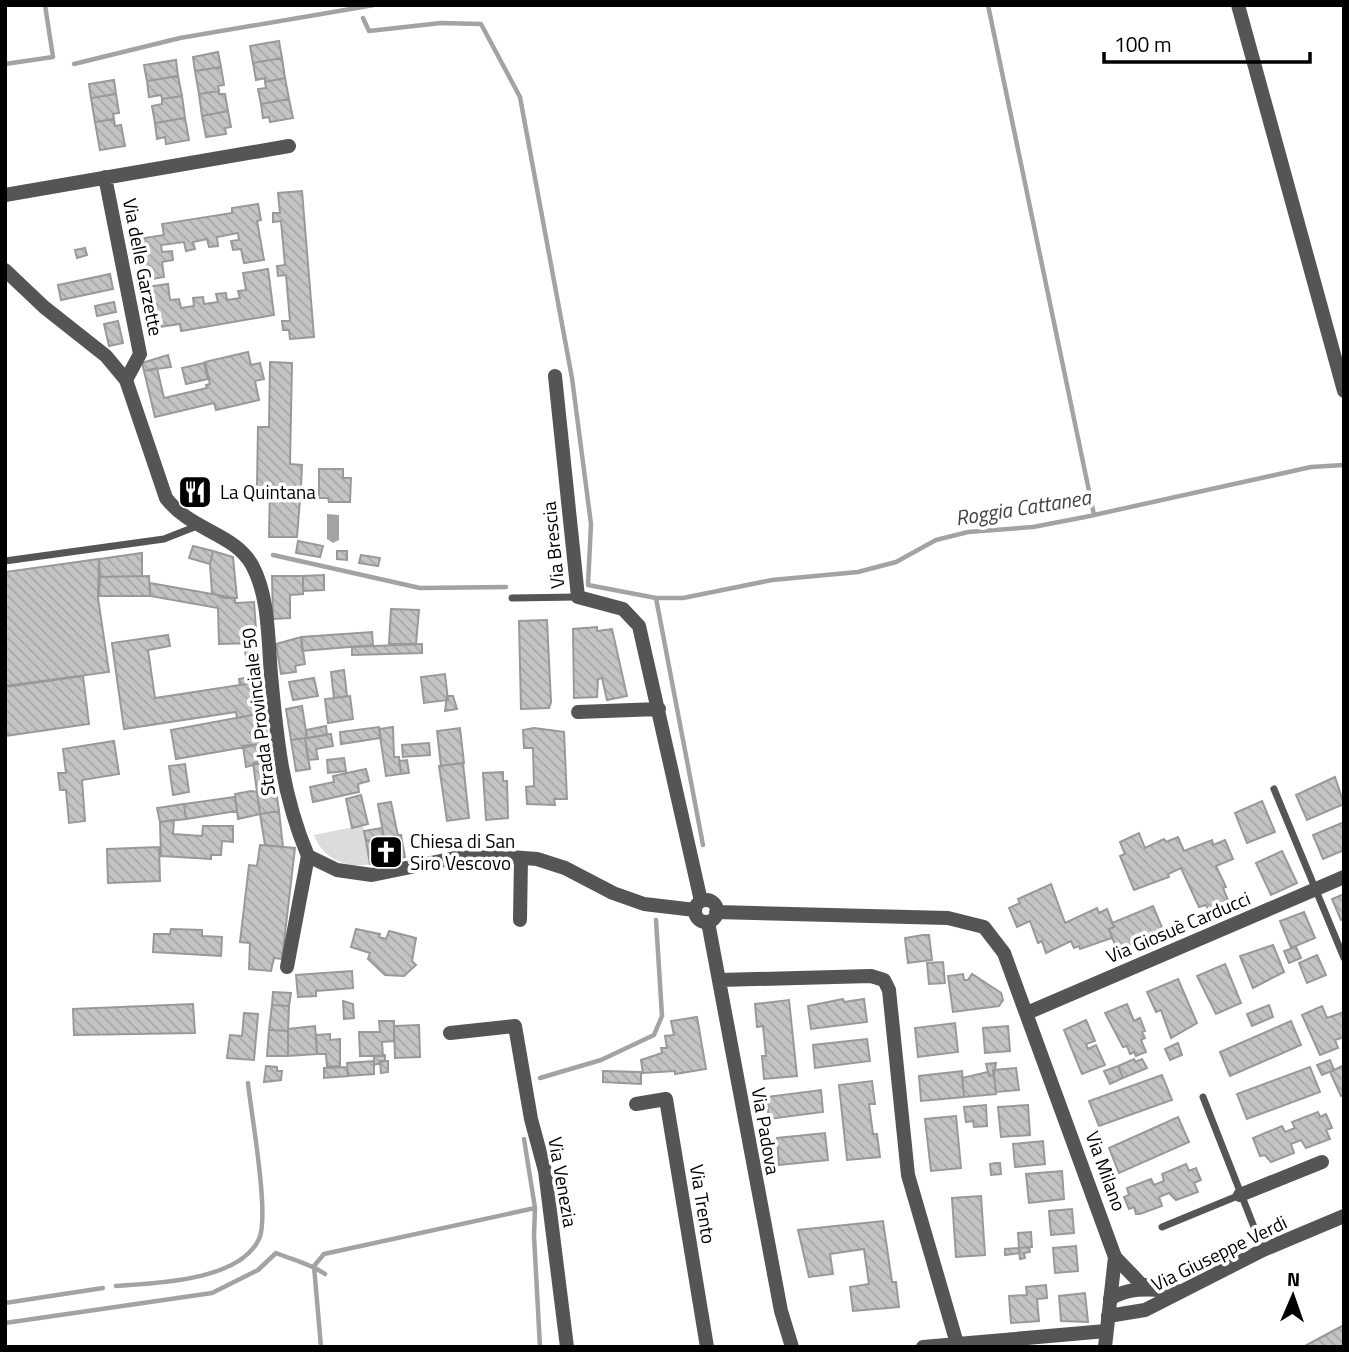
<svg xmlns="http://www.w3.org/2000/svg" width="1349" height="1352" viewBox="0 0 1349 1352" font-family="'Titillium Web',sans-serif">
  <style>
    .green { fill: #dcdcdc }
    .water { fill: #a3a3a3 }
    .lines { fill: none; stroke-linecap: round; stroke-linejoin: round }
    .stream { stroke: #a3a3a3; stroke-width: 4.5 }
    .building { fill: url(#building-back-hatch); stroke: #999; stroke-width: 2 }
    .service { stroke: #555; stroke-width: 7 }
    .minor { stroke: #555; stroke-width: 14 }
    .tertiary { stroke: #555; stroke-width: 14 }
    .labels { text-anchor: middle; stroke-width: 7; stroke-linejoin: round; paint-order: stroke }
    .street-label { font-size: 19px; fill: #000; stroke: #fff }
    .poi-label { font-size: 19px; fill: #000; stroke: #fff; text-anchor: start }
    .water-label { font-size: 21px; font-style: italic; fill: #444; stroke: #fff }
  </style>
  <defs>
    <pattern id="building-back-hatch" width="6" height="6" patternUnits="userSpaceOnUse" patternTransform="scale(1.75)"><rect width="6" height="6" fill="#c4c4c4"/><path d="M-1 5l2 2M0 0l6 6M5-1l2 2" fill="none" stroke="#a7a7a7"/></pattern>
  </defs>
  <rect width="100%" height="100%" fill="#fff"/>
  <path class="green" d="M 363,825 L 370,864 C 346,869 322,858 314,835 Z"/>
  <path class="water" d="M 327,514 L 339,515 L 339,540 L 333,543 L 327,539 Z"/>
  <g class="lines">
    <path class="stream" d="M 988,5 L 1094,515
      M 363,18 L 369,31 L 441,23 L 481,24 L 520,97 L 572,378 L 591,524 L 588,585 L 656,598 L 683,598 L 772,580 L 858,572 L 896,562 L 936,540 L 968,532 L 1033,527 L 1085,517 L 1311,467 L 1344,465
      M 5,64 L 53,57 L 45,5
      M 74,64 L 180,38 L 374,5
      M 273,555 L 420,588 L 506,587
      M 656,598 L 703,845
      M 540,1078 L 601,1060 L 654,1035 L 662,1016 L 656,920
      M 535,1208 L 534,1236 L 540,1347
      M 116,1286 C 157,1283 239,1281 259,1239 C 270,1216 251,1113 248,1083
      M 5,1303 L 103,1288
      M 5,1323 L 212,1293 L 258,1270 L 276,1253 C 293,1260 311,1264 325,1274
      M 321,1347 L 314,1266 L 324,1254 L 535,1208 L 524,1139"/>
  </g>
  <path class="building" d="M 279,41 L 282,58 L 253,63 L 250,46 Z
    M 218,52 L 221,67 L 195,71 L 193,57 Z
    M 282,58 L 285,78 L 265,82 L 265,78 L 256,80 L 253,63 Z
    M 176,60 L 178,76 L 147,81 L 144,65 Z
    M 221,67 L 224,85 L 218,86 L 219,91 L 199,94 L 195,71 Z
    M 178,76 L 182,96 L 162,99 L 161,95 L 149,97 L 147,81 Z
    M 285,78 L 289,99 L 261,104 L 258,89 L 266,88 L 265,82 Z
    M 114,80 L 116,94 L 91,98 L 89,84 Z
    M 219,91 L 219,94 L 225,94 L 228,111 L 202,116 L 199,94 Z
    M 116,94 L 119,113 L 113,114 L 114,119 L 95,122 L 91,98 Z
    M 182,96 L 185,118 L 155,123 L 152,106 L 162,104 L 162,99 Z
    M 289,99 L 293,118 L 270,122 L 269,117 L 263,118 L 261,104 Z
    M 228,111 L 231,127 L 225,128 L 226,134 L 206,137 L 202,116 Z
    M 185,118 L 189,140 L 166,144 L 165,137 L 157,139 L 155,123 Z
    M 114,119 L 115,126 L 121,125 L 125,146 L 100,150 L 95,122 Z
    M 302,191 L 314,337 L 290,339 L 289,330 L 283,330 L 282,321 L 290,321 L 286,275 L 278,276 L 277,266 L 285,265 L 281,221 L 273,222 L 273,213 L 280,213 L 278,193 Z
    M 258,204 L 261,220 L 257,221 L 264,260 L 244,263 L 241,249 L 233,250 L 231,241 L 239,240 L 238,233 L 217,237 L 218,246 L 209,247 L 207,239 L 193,242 L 195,249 L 186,251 L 184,242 L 161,245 L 162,252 L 172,251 L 173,260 L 162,262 L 164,277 L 145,280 L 138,239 L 164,235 L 162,224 L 232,213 L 232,208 Z
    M 85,248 L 87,255 L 77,258 L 75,250 Z
    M 268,269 L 274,315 L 181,331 L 180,324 L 152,328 L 146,287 L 168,284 L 170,300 L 179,299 L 181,308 L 194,306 L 193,298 L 203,297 L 204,304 L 218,302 L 216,294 L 226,293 L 227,300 L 240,298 L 238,291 L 246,290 L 243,273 Z
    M 110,274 L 113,289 L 61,300 L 58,285 Z
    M 114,302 L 116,312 L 97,316 L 95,306 Z
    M 118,321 L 123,343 L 109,346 L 104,324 Z
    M 248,352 L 251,365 L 260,363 L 264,379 L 255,381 L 259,400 L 216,410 L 214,403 L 155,417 L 144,371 L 157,368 L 164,398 L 207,388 L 206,385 L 210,384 L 205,362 Z
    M 168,355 L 171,367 L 144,371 L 142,363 Z
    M 270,362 L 292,363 L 290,464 L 302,465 L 301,487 L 257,486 L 258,427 L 269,427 Z
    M 204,363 L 208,379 L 186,384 L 182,368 Z
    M 319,469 L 343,469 L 343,478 L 351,478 L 350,502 L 329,502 L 328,498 L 319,498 Z
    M 270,486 L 301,487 L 297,537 L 269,537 Z
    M 298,541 L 323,546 L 320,557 L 296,553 Z
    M 193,546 L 213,551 L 210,564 L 189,558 Z
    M 213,551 L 233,557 L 237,598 L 224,598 L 212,593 L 210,564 Z
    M 337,551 L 347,551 L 347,560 L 337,559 Z
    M 142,553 L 142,576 L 100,577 L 99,559 Z
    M 361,555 L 380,558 L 378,566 L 359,563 Z
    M 99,559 L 98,598 L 109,672 L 5,686 L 5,572 Z
    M 324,575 L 324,590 L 303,591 L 303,576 Z
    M 149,576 L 150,596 L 99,596 L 100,577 Z
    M 272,576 L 303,576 L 303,594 L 290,595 L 290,618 L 273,619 Z
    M 150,583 L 235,598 L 235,603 L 254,602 L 257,643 L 219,644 L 218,608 L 150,596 Z
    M 391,609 L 419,610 L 416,644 L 389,644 Z
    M 547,620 L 551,702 L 549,708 L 521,709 L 519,621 Z
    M 597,627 L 597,631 L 612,629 L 627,696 L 607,700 L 602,678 L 598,679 L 597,697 L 574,698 L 573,629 Z
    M 372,632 L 373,645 L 302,651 L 301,637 Z
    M 168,635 L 170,646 L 148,650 L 155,698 L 260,682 L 263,713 L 237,718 L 236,712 L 124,729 L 112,643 Z
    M 301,637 L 305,664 L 295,666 L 296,672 L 281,674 L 276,644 Z
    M 257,643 L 258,682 L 240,685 L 239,679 L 249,677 L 244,644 Z
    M 422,644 L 422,653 L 352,655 L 352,647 Z
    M 344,670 L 347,696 L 334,698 L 331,672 Z
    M 445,674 L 448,700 L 424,703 L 421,677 Z
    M 83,676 L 89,724 L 5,736 L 5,687 Z
    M 314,678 L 318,696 L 293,700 L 289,682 Z
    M 350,696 L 353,719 L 328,723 L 325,699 Z
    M 447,696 L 453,696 L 457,709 L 445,711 Z
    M 302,706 L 307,738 L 291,740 L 286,709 Z
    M 263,713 L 269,743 L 176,759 L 171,730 Z
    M 326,726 L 327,735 L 307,738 L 306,730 Z
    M 379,727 L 381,738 L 341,744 L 340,732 Z
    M 393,727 L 394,757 L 399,757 L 401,774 L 386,776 L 379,729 Z
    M 460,728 L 464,763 L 441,766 L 437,731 Z
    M 534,728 L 564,732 L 567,799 L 554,799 L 555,805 L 527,804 L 526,787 L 534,786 L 533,748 L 524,748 L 523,730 Z
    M 331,734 L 333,746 L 316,749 L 318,759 L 308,760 L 305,738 Z
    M 305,738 L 310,769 L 296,771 L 291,740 Z
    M 114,741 L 119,774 L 82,780 L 85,821 L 69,823 L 66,790 L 60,790 L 58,773 L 66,773 L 63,749 Z
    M 269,743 L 272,760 L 246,767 L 243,746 Z
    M 429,743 L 430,755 L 403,757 L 402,745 Z
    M 344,758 L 346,771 L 328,773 L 327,760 Z
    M 272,760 L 276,790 L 257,792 L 253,763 Z
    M 407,760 L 409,773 L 401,774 L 399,761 Z
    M 463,763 L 469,818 L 447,821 L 439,766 Z
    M 185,764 L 189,792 L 173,795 L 169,766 Z
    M 366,769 L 369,781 L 358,784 L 359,792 L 313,802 L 310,787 L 334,782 L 333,776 Z
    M 503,772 L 503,781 L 507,781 L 508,818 L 486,820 L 483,773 Z
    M 1335,777 L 1344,804 L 1307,820 L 1296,795 Z
    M 276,790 L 279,811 L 260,814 L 257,792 Z
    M 251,791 L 257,792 L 260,814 L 238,819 L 235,794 Z
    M 361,795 L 368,824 L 352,828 L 346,799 Z
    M 235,797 L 237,811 L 186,819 L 184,804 Z
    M 1262,801 L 1275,832 L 1247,843 L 1235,813 Z
    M 391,802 L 398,836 L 384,838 L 378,804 Z
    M 184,804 L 186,819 L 160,822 L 157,808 Z
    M 279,811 L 283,847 L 265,845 L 260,814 Z
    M 174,820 L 173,834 L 202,836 L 203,826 L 233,826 L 233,842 L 222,841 L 221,855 L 211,855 L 211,859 L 161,856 L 160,822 Z
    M 1344,822 L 1344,850 L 1323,859 L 1313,835 Z
    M 382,828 L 384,838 L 366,841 L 364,831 Z
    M 1139,833 L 1145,848 L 1164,839 L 1166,842 L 1178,837 L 1184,851 L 1212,840 L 1213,845 L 1225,840 L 1233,859 L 1216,866 L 1226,887 L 1223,888 L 1228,900 L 1208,909 L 1206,905 L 1199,907 L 1181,868 L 1168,874 L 1169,877 L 1134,890 L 1120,856 L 1125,854 L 1120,842 Z
    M 401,835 L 405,857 L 370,864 L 366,841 Z
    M 260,845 L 295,848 L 282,959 L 274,958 L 271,971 L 249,969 L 250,943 L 240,942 L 249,865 L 257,866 Z
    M 159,847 L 160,881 L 108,883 L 107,849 Z
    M 1282,851 L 1297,883 L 1271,895 L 1256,863 Z
    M 1051,884 L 1065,923 L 1097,908 L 1099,913 L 1107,909 L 1114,927 L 1109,929 L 1112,938 L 1080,949 L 1079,946 L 1074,948 L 1071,941 L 1046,953 L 1042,941 L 1038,943 L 1030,921 L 1017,927 L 1009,908 L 1020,903 L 1018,899 Z
    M 1344,894 L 1344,919 L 1341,920 L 1332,899 Z
    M 1153,906 L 1163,930 L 1117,950 L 1109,929 L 1114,927 L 1112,923 Z
    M 1304,912 L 1315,938 L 1291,948 L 1280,921 Z
    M 171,929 L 202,930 L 202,936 L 222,937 L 221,956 L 153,952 L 154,934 L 170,934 Z
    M 356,929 L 380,934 L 379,937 L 386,939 L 389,931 L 416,938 L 412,961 L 416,965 L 404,976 L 385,975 L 368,959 L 370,953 L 351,947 Z
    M 923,935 L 929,935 L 932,960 L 908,963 L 905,938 Z
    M 1273,945 L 1284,972 L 1253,988 L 1240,956 Z
    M 1296,947 L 1301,958 L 1289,963 L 1284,951 Z
    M 1317,955 L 1326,975 L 1307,983 L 1299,963 Z
    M 943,962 L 945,983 L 929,984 L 927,963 Z
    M 1225,964 L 1241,1003 L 1216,1014 L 1197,976 Z
    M 352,971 L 353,988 L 316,991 L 316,996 L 298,997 L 296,975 Z
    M 963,974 L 964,980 L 968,980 L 972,974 L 1001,993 L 1003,1000 L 999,1006 L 953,1012 L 948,976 Z
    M 1178,979 L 1197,1023 L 1171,1038 L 1161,1010 L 1156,1012 L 1147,992 Z
    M 273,992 L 291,993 L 289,1006 L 272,1005 Z
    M 843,999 L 844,1002 L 864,999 L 867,1022 L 811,1029 L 808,1006 Z
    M 789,1000 L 797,1076 L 764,1079 L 762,1056 L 766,1056 L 763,1026 L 757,1027 L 755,1004 Z
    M 343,1001 L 353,1004 L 354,1018 L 344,1019 Z
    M 193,1004 L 195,1033 L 74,1035 L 73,1009 Z
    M 1127,1004 L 1134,1021 L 1140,1018 L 1145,1031 L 1142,1032 L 1145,1038 L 1141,1040 L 1146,1052 L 1136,1056 L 1134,1052 L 1130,1054 L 1127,1046 L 1123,1047 L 1105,1013 Z
    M 272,1005 L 289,1006 L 288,1031 L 269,1030 Z
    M 1269,1005 L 1273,1017 L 1252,1026 L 1247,1014 Z
    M 1322,1006 L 1327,1018 L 1344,1012 L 1344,1037 L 1335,1040 L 1338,1048 L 1320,1055 L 1302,1015 Z
    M 244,1013 L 258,1014 L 254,1060 L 227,1058 L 230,1035 L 242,1036 Z
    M 697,1017 L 706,1069 L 675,1074 L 675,1071 L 643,1073 L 641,1060 L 662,1053 L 661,1048 L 667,1048 L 665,1036 L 674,1035 L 671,1021 Z
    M 1086,1020 L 1095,1041 L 1086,1044 L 1088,1049 L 1096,1045 L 1105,1065 L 1082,1074 L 1064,1030 Z
    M 379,1021 L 394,1021 L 394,1041 L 382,1042 L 383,1056 L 360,1056 L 359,1032 L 380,1032 Z
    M 1291,1021 L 1301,1045 L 1230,1076 L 1220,1052 Z
    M 955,1023 L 958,1052 L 918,1057 L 915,1028 Z
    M 419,1025 L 420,1057 L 395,1058 L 394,1026 Z
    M 315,1026 L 317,1054 L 288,1056 L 288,1029 Z
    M 1008,1026 L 1010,1051 L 985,1053 L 983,1028 Z
    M 269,1030 L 288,1031 L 288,1056 L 267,1056 Z
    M 330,1034 L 330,1040 L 340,1039 L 340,1066 L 327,1067 L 326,1054 L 317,1054 L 316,1035 Z
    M 867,1039 L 870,1061 L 815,1068 L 813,1045 Z
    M 1178,1043 L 1182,1055 L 1170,1060 L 1165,1049 Z
    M 385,1055 L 385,1061 L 374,1065 L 374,1056 Z
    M 1134,1059 L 1135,1062 L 1142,1059 L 1147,1068 L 1123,1078 L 1118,1066 Z
    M 1330,1060 L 1334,1070 L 1322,1075 L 1317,1065 Z
    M 374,1061 L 374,1074 L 348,1076 L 347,1063 Z
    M 380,1061 L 388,1061 L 388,1072 L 381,1073 Z
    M 996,1063 L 994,1075 L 989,1076 L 986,1064 Z
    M 1344,1065 L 1344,1094 L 1341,1096 L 1330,1072 Z
    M 266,1066 L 277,1067 L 277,1071 L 282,1071 L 281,1080 L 264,1082 Z
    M 1118,1066 L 1123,1078 L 1110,1084 L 1104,1071 Z
    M 347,1067 L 348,1076 L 324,1078 L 324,1068 Z
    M 1310,1067 L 1320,1092 L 1247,1119 L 1237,1094 Z
    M 1016,1068 L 1019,1090 L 996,1092 L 993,1070 Z
    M 603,1071 L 641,1072 L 641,1084 L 603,1082 Z
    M 962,1071 L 964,1097 L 921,1101 L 919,1076 Z
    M 988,1072 L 989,1076 L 994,1075 L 996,1094 L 964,1097 L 962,1078 Z
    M 1162,1075 L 1172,1100 L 1099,1126 L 1089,1101 Z
    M 872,1081 L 875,1104 L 869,1104 L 873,1134 L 877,1134 L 880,1157 L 847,1160 L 839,1085 Z
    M 821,1090 L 823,1112 L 769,1119 L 766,1097 Z
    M 986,1105 L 987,1126 L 974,1127 L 973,1121 L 966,1122 L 964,1107 Z
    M 1028,1105 L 1030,1135 L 1001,1137 L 998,1107 Z
    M 1318,1112 L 1320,1117 L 1326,1114 L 1332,1128 L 1326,1130 L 1330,1139 L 1306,1148 L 1301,1140 L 1291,1144 L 1294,1153 L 1271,1162 L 1265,1155 L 1260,1156 L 1253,1138 L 1282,1126 L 1285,1132 L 1295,1128 L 1292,1122 Z
    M 956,1116 L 961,1168 L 931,1171 L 925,1119 Z
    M 1178,1117 L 1189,1142 L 1119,1173 L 1109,1148 Z
    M 825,1133 L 828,1160 L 779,1165 L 777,1138 Z
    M 1043,1141 L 1045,1164 L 1015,1167 L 1013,1144 Z
    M 995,1163 L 1000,1163 L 1001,1174 L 991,1175 L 990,1164 Z
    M 1186,1164 L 1189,1171 L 1196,1168 L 1201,1180 L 1194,1183 L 1198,1192 L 1176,1200 L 1169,1193 L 1159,1197 L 1162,1206 L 1140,1214 L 1136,1214 L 1134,1207 L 1129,1209 L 1124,1197 L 1129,1195 L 1127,1188 L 1151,1179 L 1154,1185 L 1164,1181 L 1162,1174 Z
    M 1062,1171 L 1064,1199 L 1029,1203 L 1026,1174 Z
    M 981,1196 L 985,1255 L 956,1257 L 952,1198 Z
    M 1072,1209 L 1074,1233 L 1051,1235 L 1049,1211 Z
    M 883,1221 L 892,1282 L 896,1282 L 899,1307 L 853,1311 L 850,1287 L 869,1284 L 864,1249 L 830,1254 L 833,1274 L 809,1277 L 798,1230 Z
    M 1031,1232 L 1032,1247 L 1019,1248 L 1018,1233 Z
    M 1076,1246 L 1078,1271 L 1055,1273 L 1053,1248 Z
    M 1029,1247 L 1030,1252 L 1024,1253 L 1025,1258 L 1020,1259 L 1019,1248 Z
    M 1019,1248 L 1019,1253 L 1005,1255 L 1005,1249 Z
    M 1046,1285 L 1047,1298 L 1037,1299 L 1039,1321 L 1011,1323 L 1009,1296 L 1027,1295 L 1026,1287 Z
    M 1085,1293 L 1088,1322 L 1061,1321 L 1059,1296 Z
    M 1344,1325 L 1344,1347 L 1303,1347 Z"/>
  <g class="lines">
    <path class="service" d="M 5,561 L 164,539 L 197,526
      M 512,598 L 578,597
      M 1274,789 L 1344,958
      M 1203,1097 L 1263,1250
      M 1162,1227 L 1240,1195"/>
    <path class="minor" d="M 105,177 L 140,354 L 126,380
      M 5,195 L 289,146
      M 555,376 L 578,597 L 623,609 L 639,626 L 701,901
      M 578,712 L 659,709
      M 520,920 L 521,858
      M 708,922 L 781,1311 L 792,1347
      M 287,967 L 308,856
      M 720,980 L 871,976 L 884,980 L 889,990 L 908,1175 L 958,1347
      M 1027,1013 L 1344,877
      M 450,1033 L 515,1026 L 531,1119 L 545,1171 L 567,1347
      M 636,1104 L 666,1099 L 707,1347
      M 1240,1195 L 1322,1162
      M 1115,1257 L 1140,1283 L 1153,1288
      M 1110,1299 C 1131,1285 1156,1290 1180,1291
      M 1108,1316 L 1145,1310 L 1263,1250 L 1344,1216
      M 923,1347 L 1106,1331"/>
    <path class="tertiary" d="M 1238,5 L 1344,391
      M 5,270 L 44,307 L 106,356 L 126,380 L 166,498 C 191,531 234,533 252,565 C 269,596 268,639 271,675 C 277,740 282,795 308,856 L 337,870 L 372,875 L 455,858 L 499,856 L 537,859 L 565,868 L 613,893 L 644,904 L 695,910
      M695 911a11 11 0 1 1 22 0a11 11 0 1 1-22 0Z
      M 716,912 L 948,918 L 984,927 L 1004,953 L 1115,1257 L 1105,1347"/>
  </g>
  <defs>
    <g id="restaurant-square" transform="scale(1.75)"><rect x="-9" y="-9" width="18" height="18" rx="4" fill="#000" stroke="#fff"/><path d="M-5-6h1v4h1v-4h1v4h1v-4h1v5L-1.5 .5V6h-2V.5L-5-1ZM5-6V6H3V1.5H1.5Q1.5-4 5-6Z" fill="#fff"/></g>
    <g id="church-square" transform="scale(1.75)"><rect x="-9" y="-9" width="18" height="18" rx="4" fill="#000" stroke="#fff"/><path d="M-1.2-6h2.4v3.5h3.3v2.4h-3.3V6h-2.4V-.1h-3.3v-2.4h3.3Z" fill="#fff"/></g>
  </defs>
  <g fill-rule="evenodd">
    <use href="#restaurant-square" x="195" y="492"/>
    <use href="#church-square" x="386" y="852"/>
  </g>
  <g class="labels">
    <g class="street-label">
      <text transform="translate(143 267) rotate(79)" y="7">Via delle Garzette</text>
      <text transform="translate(553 545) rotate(-96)" y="7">Via Brescia</text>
      <text transform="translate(258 712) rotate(-97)" y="7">Strada Provinciale 50</text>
      <text transform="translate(1178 927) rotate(-23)" y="7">Via Giosuè Carducci</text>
      <text transform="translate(766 1131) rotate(80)" y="7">Via Padova</text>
      <text transform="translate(1106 1171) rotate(70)" y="7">Via Milano</text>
      <text transform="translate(563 1182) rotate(80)" y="7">Via Venezia</text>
      <text transform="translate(703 1204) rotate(81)" y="7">Via Trento</text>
      <text transform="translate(1219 1253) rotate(-26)" y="7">Via Giuseppe Verdi</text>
    </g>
    <g class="poi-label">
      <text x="220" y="499">La Quintana</text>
      <text x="410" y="848">Chiesa di San<tspan x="410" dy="22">Siro Vescovo</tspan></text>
    </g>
    <g class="water-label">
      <text transform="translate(1023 508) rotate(-9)" y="7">Roggia Cattanea</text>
    </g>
  </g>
  <rect width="1349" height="1352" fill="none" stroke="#000000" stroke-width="14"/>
  <g transform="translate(1293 1296) rotate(2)" stroke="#ffffff" stroke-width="5" paint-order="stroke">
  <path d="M0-5L12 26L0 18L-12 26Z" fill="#000000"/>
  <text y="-10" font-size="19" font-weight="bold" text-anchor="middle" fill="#000000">N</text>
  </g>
  <path d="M1104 52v10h206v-10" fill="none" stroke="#000000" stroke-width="3.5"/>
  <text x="1114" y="52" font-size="21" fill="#000000" stroke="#ffffff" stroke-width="5" paint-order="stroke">100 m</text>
</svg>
